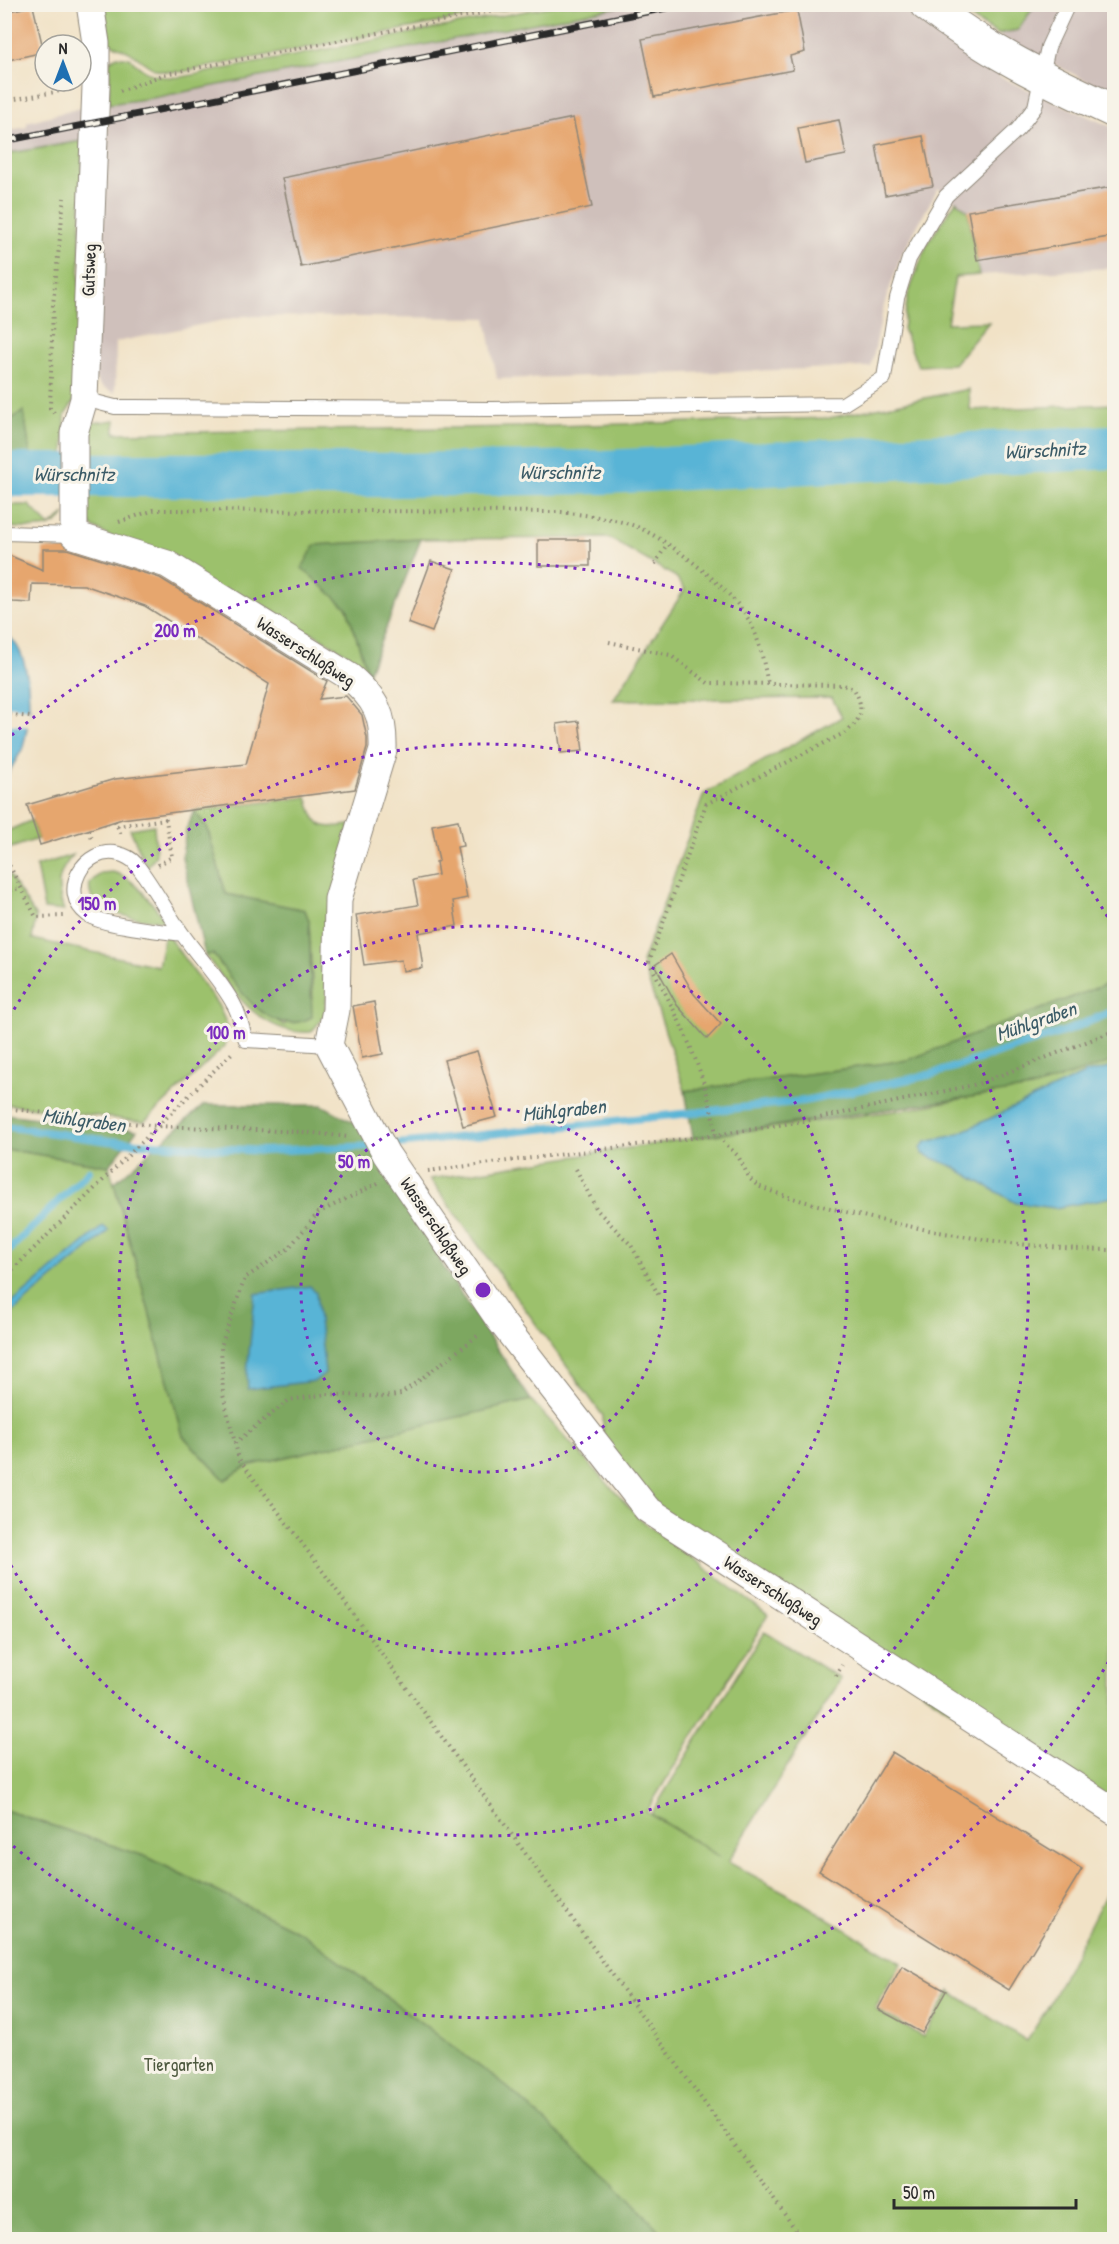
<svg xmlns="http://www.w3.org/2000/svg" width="1119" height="2244" viewBox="0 0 1119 2244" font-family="'Patrick Hand',sans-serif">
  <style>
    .industrial { fill: #cfc0bb }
    .green { fill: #9cc16c; stroke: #64764c; stroke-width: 1.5 }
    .forest { fill: #7da760; stroke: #546946; stroke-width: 1.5 }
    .water { fill: #58b4d6; stroke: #427080; stroke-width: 1.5 }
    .pier { fill: #f1e2c6 }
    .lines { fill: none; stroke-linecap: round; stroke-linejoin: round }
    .stream { stroke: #58b4d6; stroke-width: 8 }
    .river { stroke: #58b4d6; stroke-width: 44 }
    .building { fill: #e6a66e }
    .service-casing { stroke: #8e8678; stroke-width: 16 }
    .minor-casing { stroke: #8e8678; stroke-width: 29 }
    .secondary-casing { stroke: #8e8678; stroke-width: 35 }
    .path { stroke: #8e8678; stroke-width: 4; stroke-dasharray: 1.5 4.5; stroke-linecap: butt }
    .service { stroke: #fff; stroke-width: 14 }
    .minor { stroke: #fff; stroke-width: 27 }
    .secondary { stroke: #fff; stroke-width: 33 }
    .rail-casing { stroke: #2b2b2b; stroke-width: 7 }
    .rail { stroke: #f7f3e8; stroke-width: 4.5; stroke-dasharray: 14; stroke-linecap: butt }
    .ring { fill: none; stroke: #7b2cbf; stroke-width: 3; stroke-dasharray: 3 6 }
    .labels { text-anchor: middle; stroke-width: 6; stroke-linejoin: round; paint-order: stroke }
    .street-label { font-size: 18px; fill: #2b2b2b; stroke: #f7f3e8 }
    .park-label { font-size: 18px; fill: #4d583e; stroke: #f7f3e8 }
    .water-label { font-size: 20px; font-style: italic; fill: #3b5b67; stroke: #f7f3e8 }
    .centre { fill: #7b2cbf; stroke: #f7f3e8; stroke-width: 3 }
    .ring-label { font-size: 18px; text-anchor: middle; font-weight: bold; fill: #7b2cbf; stroke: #f7f3e8; stroke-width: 6; stroke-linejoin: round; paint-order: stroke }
  </style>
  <rect width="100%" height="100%" fill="#f7f3e8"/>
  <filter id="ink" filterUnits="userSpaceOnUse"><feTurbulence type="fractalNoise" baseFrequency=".0167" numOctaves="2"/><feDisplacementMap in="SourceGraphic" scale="12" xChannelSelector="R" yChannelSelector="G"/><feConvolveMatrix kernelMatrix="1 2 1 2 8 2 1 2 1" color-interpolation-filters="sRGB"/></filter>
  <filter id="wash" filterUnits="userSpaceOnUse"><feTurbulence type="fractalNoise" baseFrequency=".008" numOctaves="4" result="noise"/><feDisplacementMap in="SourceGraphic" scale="24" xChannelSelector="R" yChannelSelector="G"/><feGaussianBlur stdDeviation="1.35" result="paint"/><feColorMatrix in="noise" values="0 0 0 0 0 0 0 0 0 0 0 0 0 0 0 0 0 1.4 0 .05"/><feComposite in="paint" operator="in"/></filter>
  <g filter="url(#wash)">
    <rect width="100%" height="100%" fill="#f1e2c6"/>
    <path class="industrial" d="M 900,4 L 1002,78 L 1114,128 L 1114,268 L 979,275 L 968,211 L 938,188 L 901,256 L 884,305 L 871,367 L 497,379 L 486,318 L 244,316 L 116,342 L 115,393 L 101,386 L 91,372 L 109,104 L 153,98 L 628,5 Z
      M 951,5 L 1114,5 L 1114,95 L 989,31 Z
      M 84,107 L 83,141 L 5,154 L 5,131 L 27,127 L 27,122 Z"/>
    <path class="green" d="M 104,5 L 529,5 L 181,72 C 154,72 155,71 134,55 C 127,49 117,48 109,42 Z
      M 557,5 L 628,5 L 153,98 L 109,104 L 110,61 L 117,56 L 130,58 C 146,76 159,78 182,77 Z
      M 951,5 L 1035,5 L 1018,30 L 997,34 Z
      M 83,141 L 76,398 L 65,415 L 64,463 L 31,460 L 24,412 L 5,423 L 5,154 Z
      M 956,201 L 968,211 L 979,275 L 955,277 L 947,323 L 989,322 L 954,364 L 918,366 L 903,329 L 908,295 L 927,244 Z
      M 969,389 L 970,410 L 1114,404 L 1114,982 L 1029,1017 L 908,1060 L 685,1091 L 642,962 L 704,794 L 842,717 L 832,698 L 613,700 L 685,589 L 676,577 L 609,538 L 421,539 L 315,545 L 303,568 L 347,608 L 368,674 L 351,663 L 349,655 L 311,632 L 299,636 L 94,528 L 86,519 L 83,432 L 92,423 L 115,420 L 115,433 L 519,427 L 829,418 Z
      M 5,505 L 29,505 L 50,526 L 65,514 C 53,535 25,527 5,527 Z
      M 307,797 C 317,828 317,829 350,825 L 324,1017 L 311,1032 C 261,1036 232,989 205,955 L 213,954 C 235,983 253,1007 284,1025 L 313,998 L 309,921 L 305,910 L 226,894 L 207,827 L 194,811 Z
      M 32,820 L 38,839 L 5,850 L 5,832 Z
      M 154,825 L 156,855 L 147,867 L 130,829 Z
      M 73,855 C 56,874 56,888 64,911 L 44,909 L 36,866 Z
      M 4,867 L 36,917 L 32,939 L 158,966 L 165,932 L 218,1005 L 228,1027 L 225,1046 L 144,1122 L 5,1104 Z
      M 113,872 C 135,877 152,904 166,921 C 143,919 84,917 90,883 L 101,873 Z
      M 1114,1056 L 1114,1820 L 649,1508 L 603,1445 L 603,1416 L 430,1179 L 693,1138 L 909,1109 L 986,1094 Z
      M 4,1149 L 109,1166 L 183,1436 L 225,1480 L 247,1466 L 531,1400 L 641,1520 L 768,1615 L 646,1812 L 720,1857 L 651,1814 L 764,1631 L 841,1679 L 728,1862 L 786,1893 L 901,1963 L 875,2009 L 923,2037 L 950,1991 L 1027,2041 L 1049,2005 L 1114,1878 L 1114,2239 L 663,2239 L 508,2088 L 303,1934 L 147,1857 L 5,1810 Z"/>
    <path class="forest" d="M 24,411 L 31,460 L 5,458 L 5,423 Z
      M 421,539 L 368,674 L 347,608 L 302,568 L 315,545 Z
      M 194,811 L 207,827 L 226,894 L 305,910 L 309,921 L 312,1017 C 268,1041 237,986 213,954 L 205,955 L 182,857 L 186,830 Z
      M 1114,981 L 1114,1061 L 1032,1088 L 693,1138 L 685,1091 L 908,1060 Z
      M 204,1105 L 322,1105 L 357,1124 L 409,1205 L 446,1271 L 531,1400 L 247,1466 L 225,1480 L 183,1436 L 114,1183 Z
      M 4,1114 L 5,1114 L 137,1130 L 109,1166 L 5,1149 Z
      M 5,1810 L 147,1857 L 303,1934 L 508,2088 L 615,2183 L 667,2239 L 5,2239 Z"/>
    <path class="water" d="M 5,633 C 27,648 29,684 29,709 L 31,709 L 23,748 L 5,779 Z
      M 1114,1067 L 1114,1197 L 1055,1208 L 1016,1203 L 952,1166 L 923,1154 L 921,1147 L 926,1142 L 955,1135 L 1086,1073 Z
      M 103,1226 L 109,1231 L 5,1319 L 5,1309 Z
      M 310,1286 L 316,1293 L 325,1373 L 315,1381 L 248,1389 L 247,1373 L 255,1294 Z"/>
    <path class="pier" d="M 5,706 L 31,709 L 29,727 L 5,724 Z"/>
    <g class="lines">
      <path class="stream" d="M 4,1126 L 109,1141 L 262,1151 L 376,1146
        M 388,1145 L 804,1101 L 933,1074 L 1066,1031 L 1114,1011
        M 4,1255 L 89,1171"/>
      <path class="river" d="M 4,475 L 397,475 L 605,472 L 1114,447"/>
    </g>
    <g id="blocks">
      <path class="building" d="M 33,6 L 44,52 L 4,61 L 4,12 Z
        M 797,10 L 805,52 L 790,56 L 793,70 L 654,97 L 642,39 Z
        M 573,118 L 592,207 L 301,267 L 282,178 Z
        M 839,120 L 846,155 L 805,163 L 798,128 Z
        M 923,136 L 933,186 L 885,195 L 876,145 Z
        M 1112,187 L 1114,236 L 977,260 L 968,211 Z
        M 538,540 L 590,540 L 590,566 L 538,566 Z
        M 43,549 L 67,549 L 160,578 L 327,681 L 319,699 L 346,696 L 362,715 L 367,738 L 367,748 L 355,789 L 122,819 L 40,845 L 27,805 L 115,779 L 246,764 L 269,684 L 145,606 L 84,585 L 32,584 L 31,603 L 13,602 L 4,598 L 4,553 L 43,570 Z
        M 431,561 L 455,569 L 432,632 L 408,623 Z
        M 579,721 L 583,751 L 561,753 L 557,724 Z
        M 458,820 L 463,846 L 457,847 L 467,898 L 453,901 L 457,926 L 418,933 L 423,968 L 403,971 L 401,960 L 364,965 L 356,915 L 418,905 L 413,880 L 438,875 L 436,862 L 439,861 L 432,825 Z
        M 671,954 L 694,994 L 721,1024 L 707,1039 L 677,1005 L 655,965 Z
        M 374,1002 L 383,1054 L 362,1058 L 353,1006 Z
        M 477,1051 L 497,1117 L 463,1126 L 444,1060 Z
        M 892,1752 L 1082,1869 L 1009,1990 L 819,1871 Z
        M 902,1966 L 946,1991 L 922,2033 L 878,2009 Z"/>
    </g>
  </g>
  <g filter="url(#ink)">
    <use href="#blocks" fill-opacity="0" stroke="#8e8678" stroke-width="1.5"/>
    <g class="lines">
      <g class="service-casing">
        <path id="service" d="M 84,399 L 115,407 L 133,407 L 491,409 L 843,404 L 884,378 L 897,298 L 909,259 L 946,196 L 1018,129 L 1035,107 L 1048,47 L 1068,4
          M 4,533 L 74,535
          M 182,934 C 160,931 105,926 88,915 C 57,893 84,845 119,854 C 124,855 132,859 135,863 C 153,885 166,912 183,935 C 199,958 221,980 234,1005 C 240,1015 242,1029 246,1040 L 329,1045"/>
      </g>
      <g class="minor-casing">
        <path id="minor" d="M 90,4 L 96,43 L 96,86 L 84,399 L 74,433 L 74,535 L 167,564 L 350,677 C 376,700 384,714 383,750 L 338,899 L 336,1010 L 329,1045 L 386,1154 L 499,1319 L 647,1509 L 1114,1811"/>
      </g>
      <g class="secondary-casing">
        <path id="secondary" d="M 926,4 C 983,49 1049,81 1114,111"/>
      </g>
      <path class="path" d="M 120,91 L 165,74 L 529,4
        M 4,101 L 72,89
        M 54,413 L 50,408 L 53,305 L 64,198
        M 119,522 L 154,510 L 561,512 C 584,515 607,517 629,524 C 661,533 727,586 745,614 C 759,634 763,660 768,684
        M 655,564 L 667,544
        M 4,606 L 10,608
        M 609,642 L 670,655 L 708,683 L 843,685 L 854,689 C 864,707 863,719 846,732 L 706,804 L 649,962 C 678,1016 707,1074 716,1135
        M 4,714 L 30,717
        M 115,821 L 122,837
        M 117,826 L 166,819
        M 89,830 L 92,838
        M 4,855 L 36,917 L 65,916
        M 158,865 L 172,857 L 165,814
        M 4,891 L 21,888
        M 4,1108 L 157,1126 L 304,1132 L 349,1137
        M 723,1141 L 738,1156 L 750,1179 L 758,1186 C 784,1197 814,1204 842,1211 C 931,1233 1022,1249 1114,1250
        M 576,1169 L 597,1210 L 631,1245 L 659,1296
        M 428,1171 L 716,1135 L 810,1120 L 978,1084 L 1114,1031
        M 378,1183 L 318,1213 L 288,1249 L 245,1278 L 221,1346 L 223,1395 L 239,1459 L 324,1573 L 803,2240
        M 4,1278 L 234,1051
        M 235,1443 L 289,1400 L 327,1394 L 385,1397 L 401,1394 L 480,1334
        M 836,1676 L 842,1665"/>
      <use href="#service" class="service"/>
      <use href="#minor" class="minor"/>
      <use href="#secondary" class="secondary"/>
      <g class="rail-casing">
        <path id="rail" d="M 4,141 L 686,4"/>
      </g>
      <use href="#rail" class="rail"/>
    </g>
  </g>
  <g class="ring">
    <circle cx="483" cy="1290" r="182"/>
    <circle cx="483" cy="1290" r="364"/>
    <path d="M5 1025A546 546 0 1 1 5 1555"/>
    <path d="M1113 1654A728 728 0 0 1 5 1839M5 741A728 728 0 0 1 1113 926"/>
  </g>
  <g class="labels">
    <g class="street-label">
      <text transform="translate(89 270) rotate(-88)" y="6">Gutsweg</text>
      <text transform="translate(306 652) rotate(33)" y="6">Wasserschloßweg</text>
      <text transform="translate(436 1226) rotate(56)" y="6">Wasserschloßweg</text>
      <text transform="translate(773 1591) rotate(33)" y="6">Wasserschloßweg</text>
    </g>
    <g class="park-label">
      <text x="179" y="2071">Tiergarten</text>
    </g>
    <g class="water-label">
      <text transform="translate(1045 450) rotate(-3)" y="7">Würschnitz</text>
      <text x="560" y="479">Würschnitz</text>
      <text x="74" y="481">Würschnitz</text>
      <text transform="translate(1036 1021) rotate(-19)" y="7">Mühlgraben</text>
      <text transform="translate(564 1110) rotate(-6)" y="7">Mühlgraben</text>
      <text transform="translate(84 1120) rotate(7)" y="7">Mühlgraben</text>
    </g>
  </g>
  <circle cx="483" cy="1290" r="9" class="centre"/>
  <g class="ring-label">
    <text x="175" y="637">200 m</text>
    <text x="97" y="910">150 m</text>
    <text x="226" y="1039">100 m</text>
    <text x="354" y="1168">50 m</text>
  </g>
  <rect width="1119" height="2244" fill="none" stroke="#f7f3e8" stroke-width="24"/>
  <g transform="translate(63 63)"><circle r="28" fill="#f7f3e8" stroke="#a5a39c" stroke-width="1.5"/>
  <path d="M0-4.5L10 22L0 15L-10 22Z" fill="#1f6fb2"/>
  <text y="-9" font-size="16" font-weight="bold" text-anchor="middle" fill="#2b2b2b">N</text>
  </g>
  <path d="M894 2199v9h182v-9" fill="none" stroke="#2b2b2b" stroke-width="3"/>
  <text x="903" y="2199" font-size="18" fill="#2b2b2b" stroke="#f7f3e8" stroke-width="4.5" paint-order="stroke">50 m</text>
</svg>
